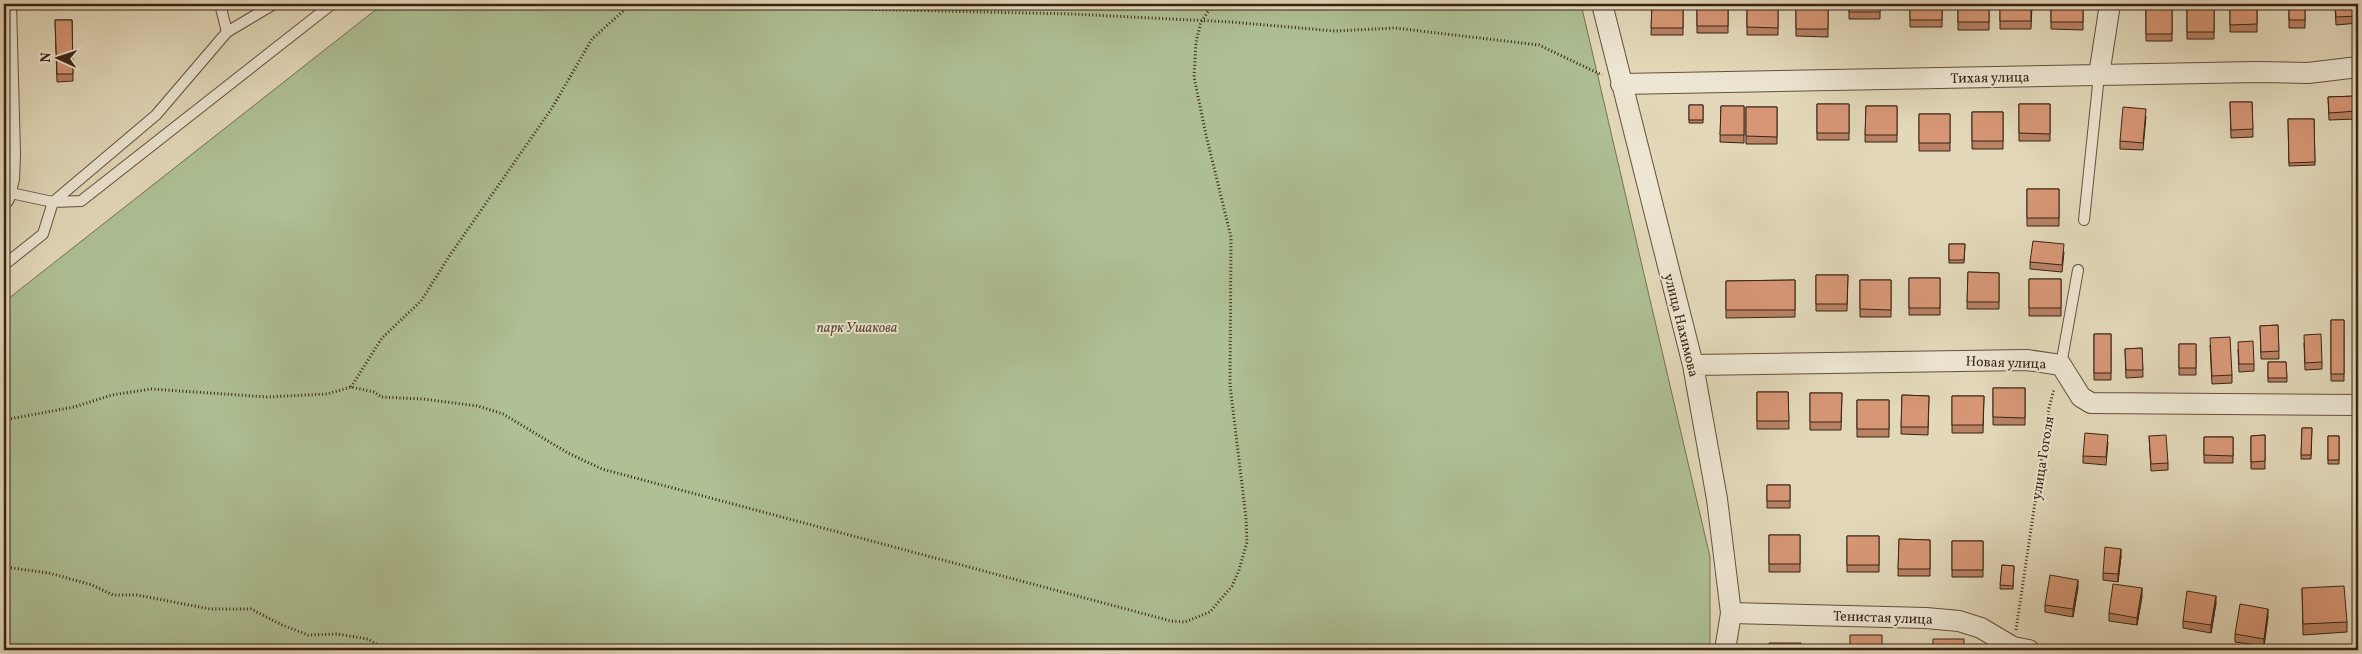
<svg xmlns="http://www.w3.org/2000/svg" width="2362" height="654" viewBox="0 0 2362 654" font-family="Vollkorn,serif">
  <style>
    .green { fill: #aec094; stroke: #747254 }
    .lines { fill: none; stroke-linecap: round; stroke-linejoin: round }
    .service-casing { stroke: #64503e; stroke-width: 12 }
    .minor-casing { stroke: #64503e; stroke-width: 22 }
    .path { stroke: #392314; stroke-width: 3; stroke-dasharray: 1 2.5; stroke-linecap: butt }
    .service { stroke: #ede6d2; stroke-width: 10 }
    .minor { stroke: #ede6d2; stroke-width: 20 }
    .wall { fill: #b98265; stroke: #392314 }
    .shaded-wall { fill: #966a53; stroke: #392314 }
    .building { fill: #d79776; stroke: #392314 }
    .labels { text-anchor: middle; stroke-width: 4; stroke-linejoin: round; paint-order: stroke }
    .street-label { font-size: 14px; fill: #392314; stroke: #ede6d2 }
    .park-label { font-size: 14px; font-style: italic; fill: #564a34; stroke: #ede6d2 }
  </style>
  <rect width="100%" height="100%" fill="#e3d9ba"/>
  <filter id="stains"><feTurbulence type="fractalNoise" baseFrequency=".004" numOctaves="4"/><feColorMatrix values="0 0 0 0 .2 0 0 0 0 .09 0 0 0 0 .02 0 0 0 .5 -.17"/></filter>
  <radialGradient id="worn" r=".72"><stop offset=".6" stop-color="#630" stop-opacity="0"/><stop offset="1" stop-color="#630" stop-opacity=".3"/></radialGradient>
  <path class="green" d="M 383,4 L 1581,4 L 1710,557 L 1710,650 L 4,650 L 4,302 Z"/>
  <g class="lines">
    <g class="service-casing">
      <path id="service" d="M 220,4 L 227,32
        M 6,192 L 53,202 L 156,115 L 227,32 L 274,4
        M 2084,220 L 2099,75
        M 4,265 L 43,234 L 53,202 L 81,201 L 332,4
        M 2061,365 L 2078,270"/>
    </g>
    <g class="minor-casing">
      <path id="minor" d="M 1602,4 L 1693,365 L 1717,499 L 1731,613 L 1725,650
        M 2099,75 L 2110,4
        M 1621,84 L 2257,72 L 2308,73 L 2358,67
        M 4,198 L 9,179 L 10,154 L 6,4
        M 1693,365 L 2027,360 L 2061,365 L 2081,397 L 2091,403 L 2358,405
        M 1731,613 L 1926,618 L 1959,621 L 1981,628 L 2013,647 L 2029,650"/>
    </g>
    <path class="path" d="M 774,4 L 855,9 L 1072,14 L 1231,22 L 1335,31 L 1395,28 L 1539,45 L 1602,75
      M 351,387 L 382,338 L 421,301 L 450,255 L 552,108 L 592,39 L 631,4
      M 4,420 L 74,407 L 112,395 L 151,389 L 267,397 L 327,394 L 351,387 L 374,392 L 381,397 L 423,399 L 478,406 L 503,414 L 568,453 L 602,469 L 1171,621 L 1185,622 L 1210,612 L 1232,586 L 1239,570 L 1247,542 L 1246,518 L 1230,385 L 1231,237 L 1206,135 L 1194,77 L 1196,42 L 1201,22 L 1213,4
      M 4,567 L 49,573 L 92,585 L 113,595 L 137,595 L 210,609 L 251,609 L 282,625 L 308,635 L 337,634 L 368,639 L 381,647 L 404,650
      M 2016,630 L 2049,408 L 2054,389"/>
    <use href="#service" class="service"/>
    <use href="#minor" class="minor"/>
  </g>
  <path class="wall" d="M 1652,4 L 1683,4 L 1683,35 L 1651,35 Z
    M 1697,4 L 1728,4 L 1728,33 L 1697,33 Z
    M 1747,4 L 1778,4 L 1778,35 L 1747,35 Z
    M 1796,4 L 1828,4 L 1828,37 L 1796,36 Z
    M 1849,4 L 1880,4 L 1880,19 L 1849,19 Z
    M 1910,4 L 1942,4 L 1942,27 L 1910,27 Z
    M 1958,4 L 1989,4 L 1989,30 L 1958,30 Z
    M 2000,4 L 2032,4 L 2031,29 L 2000,29 Z
    M 2051,4 L 2083,4 L 2083,30 L 2051,29 Z
    M 2146,4 L 2172,4 L 2172,41 L 2146,41 Z
    M 2187,4 L 2214,4 L 2214,39 L 2187,39 Z
    M 2230,4 L 2257,4 L 2257,32 L 2230,32 Z
    M 2289,4 L 2305,4 L 2305,28 L 2289,28 Z
    M 2335,4 L 2358,4 L 2358,23 L 2336,25 Z
    M 55,20 L 72,20 L 73,81 L 57,82 Z
    M 2356,96 L 2357,119 L 2329,120 L 2328,97 Z
    M 2230,102 L 2252,102 L 2253,137 L 2231,138 Z
    M 1817,104 L 1849,104 L 1849,140 L 1817,140 Z
    M 2019,104 L 2050,104 L 2050,141 L 2019,141 Z
    M 1689,105 L 1703,105 L 1703,123 L 1689,123 Z
    M 1721,106 L 1744,106 L 1744,143 L 1720,142 Z
    M 1866,106 L 1897,106 L 1897,142 L 1865,142 Z
    M 1746,107 L 1777,107 L 1777,144 L 1746,144 Z
    M 1972,112 L 2003,112 L 2003,149 L 1972,149 Z
    M 1919,114 L 1950,114 L 1950,151 L 1919,151 Z
    M 2146,116 L 2143,150 L 2120,149 L 2120,141 Z
    M 2288,119 L 2314,119 L 2315,165 L 2289,166 Z
    M 2027,189 L 2059,189 L 2059,226 L 2027,226 Z
    M 1949,244 L 1965,244 L 1964,263 L 1949,263 Z
    M 2064,252 L 2062,272 L 2030,269 L 2030,262 Z
    M 1968,272 L 1999,273 L 1999,309 L 1967,309 Z
    M 1816,275 L 1848,275 L 1847,311 L 1816,311 Z
    M 1909,278 L 1940,278 L 1940,315 L 1909,315 Z
    M 2029,279 L 2061,279 L 2061,316 L 2029,316 Z
    M 1795,280 L 1795,317 L 1726,318 L 1726,281 Z
    M 1860,280 L 1891,280 L 1891,317 L 1860,317 Z
    M 2331,320 L 2344,320 L 2344,381 L 2331,381 Z
    M 2278,325 L 2279,359 L 2261,359 L 2260,326 Z
    M 2094,334 L 2111,334 L 2111,380 L 2094,380 Z
    M 2304,343 L 2322,362 L 2322,369 L 2305,370 Z
    M 2179,344 L 2196,344 L 2196,375 L 2179,375 Z
    M 2210,345 L 2232,375 L 2232,383 L 2212,384 Z
    M 2142,348 L 2143,377 L 2126,378 L 2125,349 Z
    M 2238,349 L 2254,364 L 2254,371 L 2239,372 Z
    M 2268,362 L 2286,362 L 2287,382 L 2268,382 Z
    M 1993,388 L 2025,388 L 2025,425 L 1993,425 Z
    M 1757,392 L 1788,392 L 1789,429 L 1757,429 Z
    M 1810,393 L 1842,393 L 1841,430 L 1810,430 Z
    M 1902,395 L 1929,396 L 1928,435 L 1901,434 Z
    M 1952,396 L 1984,396 L 1983,433 L 1952,433 Z
    M 1857,400 L 1889,400 L 1889,437 L 1857,437 Z
    M 2302,428 L 2312,428 L 2311,459 L 2301,459 Z
    M 2265,435 L 2265,469 L 2251,469 L 2251,436 Z
    M 2149,436 L 2168,463 L 2168,470 L 2151,471 Z
    M 2328,436 L 2339,436 L 2339,464 L 2328,464 Z
    M 2204,437 L 2233,437 L 2233,463 L 2204,463 Z
    M 2108,442 L 2106,465 L 2083,463 L 2083,456 Z
    M 1767,485 L 1790,485 L 1790,508 L 1767,508 Z
    M 1769,535 L 1800,535 L 1800,572 L 1769,572 Z
    M 1847,536 L 1879,536 L 1879,572 L 1847,572 Z
    M 1899,539 L 1930,540 L 1930,576 L 1898,576 Z
    M 1952,541 L 1983,541 L 1983,577 L 1952,577 Z
    M 2121,556 L 2118,582 L 2103,580 L 2103,573 Z
    M 2002,565 L 2014,566 L 2013,589 L 2000,589 Z
    M 2078,587 L 2073,617 L 2045,612 L 2045,605 Z
    M 2302,588 L 2347,622 L 2347,632 L 2303,635 Z
    M 2142,596 L 2137,625 L 2109,621 L 2109,613 Z
    M 2216,603 L 2211,633 L 2183,628 L 2183,621 Z
    M 2268,616 L 2264,646 L 2235,642 L 2235,634 Z"/>
  <path class="shaded-wall" d="M 2121,549 L 2121,556 L 2118,582 L 2118,574 Z
    M 2078,580 L 2078,587 L 2073,617 L 2073,609 Z
    M 2142,588 L 2142,596 L 2137,625 L 2137,618 Z
    M 2216,596 L 2216,603 L 2211,633 L 2211,625 Z
    M 2268,609 L 2268,616 L 2264,646 L 2264,639 Z"/>
  <path class="building" d="M 1652,4 L 1683,4 L 1683,28 L 1651,28 Z
    M 1697,4 L 1728,4 L 1728,26 L 1697,26 Z
    M 1747,4 L 1778,4 L 1778,28 L 1747,27 Z
    M 1796,4 L 1828,4 L 1828,29 L 1796,29 Z
    M 1849,4 L 1880,4 L 1880,12 L 1849,12 Z
    M 1910,4 L 1942,4 L 1942,20 L 1910,20 Z
    M 1958,4 L 1989,4 L 1989,22 L 1958,22 Z
    M 2000,4 L 2031,4 L 2031,21 L 2000,21 Z
    M 2051,4 L 2083,4 L 2083,22 L 2051,22 Z
    M 2146,4 L 2172,4 L 2172,34 L 2146,34 Z
    M 2187,4 L 2214,4 L 2214,32 L 2187,32 Z
    M 2230,4 L 2257,4 L 2257,24 L 2230,25 Z
    M 2289,4 L 2305,4 L 2305,20 L 2289,20 Z
    M 2335,4 L 2358,4 L 2358,16 L 2336,17 Z
    M 55,20 L 72,20 L 73,74 L 57,74 Z
    M 2356,96 L 2357,111 L 2329,113 L 2328,97 Z
    M 2230,102 L 2252,102 L 2253,129 L 2231,130 Z
    M 1817,104 L 1849,104 L 1849,133 L 1817,133 Z
    M 2019,104 L 2050,104 L 2050,134 L 2019,133 Z
    M 1689,105 L 1703,105 L 1703,120 L 1689,120 Z
    M 1721,106 L 1744,106 L 1744,135 L 1720,135 Z
    M 1866,106 L 1897,106 L 1897,135 L 1865,135 Z
    M 1746,107 L 1777,107 L 1777,137 L 1746,136 Z
    M 2123,107 L 2146,109 L 2143,143 L 2120,141 Z
    M 1972,112 L 2003,112 L 2003,141 L 1972,141 Z
    M 1919,114 L 1950,114 L 1950,143 L 1919,143 Z
    M 2288,119 L 2314,119 L 2315,162 L 2289,163 Z
    M 2027,189 L 2059,189 L 2059,218 L 2027,218 Z
    M 2033,241 L 2064,244 L 2062,265 L 2030,262 Z
    M 1949,244 L 1965,244 L 1964,260 L 1949,260 Z
    M 1968,272 L 1999,273 L 1999,302 L 1967,302 Z
    M 1816,275 L 1848,275 L 1847,304 L 1816,304 Z
    M 1909,278 L 1940,278 L 1940,308 L 1909,308 Z
    M 2029,279 L 2061,279 L 2061,308 L 2029,308 Z
    M 1795,280 L 1795,310 L 1726,310 L 1726,281 Z
    M 1860,280 L 1891,280 L 1891,310 L 1860,309 Z
    M 2331,320 L 2344,320 L 2344,374 L 2331,374 Z
    M 2278,325 L 2279,351 L 2261,352 L 2260,326 Z
    M 2094,334 L 2111,334 L 2111,373 L 2094,373 Z
    M 2321,334 L 2322,362 L 2305,363 L 2304,335 Z
    M 2230,337 L 2232,375 L 2212,376 L 2210,338 Z
    M 2253,341 L 2254,364 L 2239,364 L 2238,342 Z
    M 2179,344 L 2196,344 L 2196,368 L 2179,368 Z
    M 2142,348 L 2143,370 L 2126,370 L 2125,349 Z
    M 2268,362 L 2286,362 L 2287,378 L 2268,378 Z
    M 1993,388 L 2025,388 L 2025,418 L 1993,417 Z
    M 1757,392 L 1788,392 L 1789,421 L 1757,421 Z
    M 1810,393 L 1842,393 L 1841,422 L 1810,422 Z
    M 1902,395 L 1929,396 L 1928,427 L 1901,427 Z
    M 1952,396 L 1984,396 L 1983,425 L 1952,425 Z
    M 1857,400 L 1889,400 L 1889,429 L 1857,429 Z
    M 2302,428 L 2312,428 L 2311,455 L 2301,455 Z
    M 2085,433 L 2108,435 L 2106,457 L 2083,456 Z
    M 2166,435 L 2168,463 L 2151,464 L 2149,436 Z
    M 2265,435 L 2265,461 L 2251,462 L 2251,436 Z
    M 2328,436 L 2339,436 L 2339,460 L 2328,460 Z
    M 2204,437 L 2233,437 L 2233,456 L 2204,455 Z
    M 1767,485 L 1790,485 L 1790,501 L 1767,501 Z
    M 1769,535 L 1800,535 L 1800,564 L 1769,564 Z
    M 1847,536 L 1879,536 L 1879,565 L 1847,565 Z
    M 1899,539 L 1930,540 L 1930,569 L 1898,569 Z
    M 1952,541 L 1983,541 L 1983,570 L 1952,570 Z
    M 2105,547 L 2121,549 L 2118,574 L 2103,573 Z
    M 2002,565 L 2014,566 L 2013,586 L 2000,585 Z
    M 2050,575 L 2078,580 L 2073,609 L 2045,605 Z
    M 2113,584 L 2142,588 L 2137,618 L 2109,613 Z
    M 2344,586 L 2347,622 L 2303,624 L 2302,588 Z
    M 2187,591 L 2216,596 L 2211,625 L 2183,621 Z
    M 2240,604 L 2268,609 L 2264,639 L 2235,634 Z
    M 1850,635 L 1882,635 L 1882,650 L 1850,650 Z
    M 1933,639 L 1964,639 L 1964,650 L 1933,650 Z
    M 1769,643 L 1801,643 L 1801,650 L 1769,650 Z"/>
  <g class="labels">
    <g class="street-label">
      <text transform="translate(1990 77) rotate(-1)" y="5">Тихая улица</text>
      <text transform="translate(1682 325) rotate(76)" y="5">улица Нахимова</text>
      <text transform="translate(2006 362) rotate(2)" y="5">Новая улица</text>
      <text transform="translate(2042 458) rotate(-81)" y="5">улица Гоголя</text>
      <text transform="translate(1883 617) rotate(2)" y="5">Тенистая улица</text>
    </g>
    <g class="park-label">
      <text x="857" y="332">парк Ушакова</text>
    </g>
  </g>
  <rect width="2362" height="654" fill="none" stroke="#e3d9ba" stroke-width="20"/>
  <rect x="5" y="5" width="2352" height="644" fill="none" stroke="#392314" stroke-width="2.5"/>
  <rect x="10" y="10" width="2342" height="634" fill="none" stroke="#392314"/>
  <g transform="translate(58 58) rotate(273)" stroke="#ede6d2" stroke-width="4" paint-order="stroke">
  <path d="M0-4L9 19L0 12L-9 19Z" fill="#392314"/>
  <text y="-8" font-size="14" font-weight="bold" text-anchor="middle" fill="#392314">N</text>
  </g>
  <rect width="100%" height="100%" filter="url(#stains)"/>
  <rect width="100%" height="100%" fill="url(#worn)"/>
</svg>
